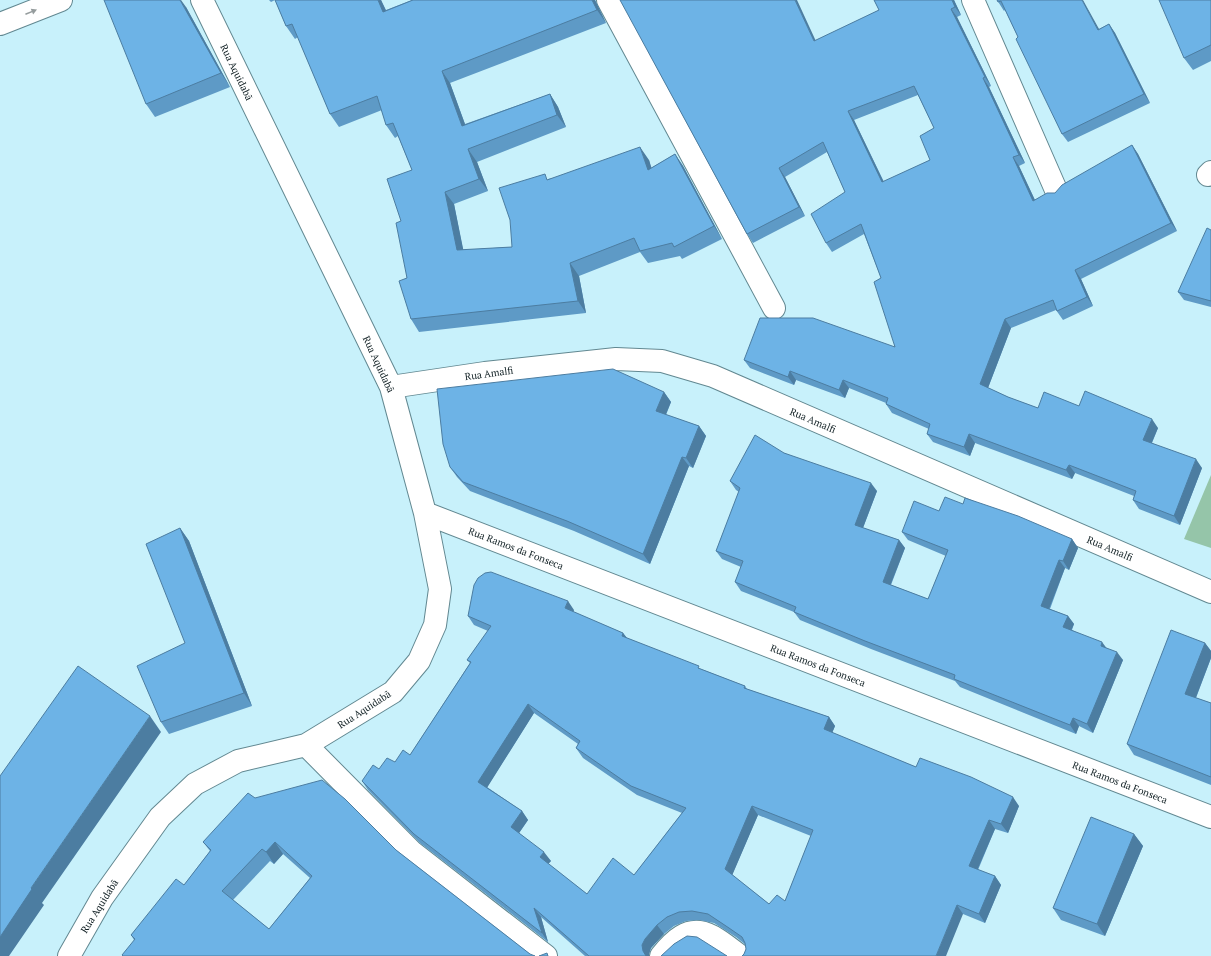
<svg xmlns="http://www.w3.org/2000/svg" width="1211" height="956" viewBox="0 0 1211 956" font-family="'PT Serif',serif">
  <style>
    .green { fill: #95c5a9 }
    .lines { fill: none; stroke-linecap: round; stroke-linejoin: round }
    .street-casing { stroke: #628891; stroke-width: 24 }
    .secondary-casing { stroke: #628891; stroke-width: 24 }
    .street { stroke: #fff; stroke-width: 22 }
    .secondary { stroke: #fff; stroke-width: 22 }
    .wall { fill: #5e9ac6; fill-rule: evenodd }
    .shaded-wall { fill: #4c7da1 }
    .building { fill: #6db3e6; stroke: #4c7da1; fill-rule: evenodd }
    .oneway { fill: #959c9d }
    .labels { text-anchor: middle; stroke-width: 3; stroke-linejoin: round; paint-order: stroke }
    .street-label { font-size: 10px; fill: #132226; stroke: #fff }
  </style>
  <rect width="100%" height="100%" fill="#c8f1fb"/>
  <path class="green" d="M 1211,475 L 1211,548 L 1184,539 Z"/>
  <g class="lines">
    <g class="street-casing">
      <path id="street" d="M 608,0 L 774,308
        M 973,0 L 1056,190
        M 1208,175 L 1211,172
        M 391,387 L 485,373 L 616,359 L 662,361 L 713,376 L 1211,592
        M 425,513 L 1211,817
        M 306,745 L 412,852 L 546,956
        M 69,956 L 102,898 L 160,817 L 195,784 L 238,761 L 306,745 L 393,692 L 419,661 L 435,625 L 440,589 L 425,513 L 391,387 L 202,0
        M 661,956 C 691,918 707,930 740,956"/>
    </g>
    <g class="secondary-casing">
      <path id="secondary" d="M 0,24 L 61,0"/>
    </g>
    <use href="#street" class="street"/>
    <use href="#secondary" class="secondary"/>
  </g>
  <path class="wall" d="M 269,0 L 275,0 L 271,2 Z
    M 275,0 L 381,0 L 386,10 L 412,0 L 595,0 L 606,23 L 450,83 L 465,124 L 550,94 L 558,107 L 566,127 L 477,162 L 488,191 L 454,204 L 463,250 L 512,247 L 548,179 L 649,160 L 651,168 L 675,154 L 683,166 L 722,239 L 682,259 L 680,256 L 648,263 L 640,252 L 579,276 L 586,313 L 419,332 L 411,319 L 401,221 L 412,170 L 398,136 L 395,138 L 386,125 L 382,110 L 339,127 L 330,114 L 298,37 L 295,39 L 286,26 Z
    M 874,0 L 954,0 L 961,15 L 957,17 L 991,86 L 989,87 L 1025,163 L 1019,166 L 1035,200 L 1055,193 L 1132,145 L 1138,154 L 1177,231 L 1081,279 L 1093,306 L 1063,320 L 1056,310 L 1011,328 L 988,388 L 1008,397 L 1038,408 L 1079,406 L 1158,428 L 1152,443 L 1202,468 L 1180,525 L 1139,509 L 1133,500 L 1134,496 L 1075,473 L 1072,479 L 975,443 L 970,456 L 933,442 L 927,434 L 929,429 L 892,413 L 886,404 L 886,403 L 849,388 L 845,398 L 796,380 L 794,385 L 750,368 L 744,360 L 895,347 L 881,278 L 864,234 L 832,252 L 826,243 L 845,192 L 827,152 L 785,177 L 805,216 L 753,243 L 747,234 L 816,41 L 879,10 ZM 918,95 L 934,128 L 930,160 L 884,182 L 854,120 Z
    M 997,0 L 1099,29 L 1109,24 L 1115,33 L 1150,103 L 1068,142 L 1062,134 L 1018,37 L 1005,10 L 1004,11 Z
    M 1211,0 L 1211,61 L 1193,70 L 1184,58 Z
    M 186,7 L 230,87 L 155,117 L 146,104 Z
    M 1211,230 L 1211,307 L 1184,300 L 1178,292 Z
    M 664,392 L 671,402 L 666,415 L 699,426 L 706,436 L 693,468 L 689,466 L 650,564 L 574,531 L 470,491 L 457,477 L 450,467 Z
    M 784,453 L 877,491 L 863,528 L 899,540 L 905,548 L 891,585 L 928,599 L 946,556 L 908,540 L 902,532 L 939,511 L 963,504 L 1072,539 L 1078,548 L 1069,570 L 1065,568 L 1050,609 L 1068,616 L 1074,624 L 1072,630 L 1106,648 L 1123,660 L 1093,733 L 1079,726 L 1076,734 L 960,687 L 955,681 L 871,649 L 800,620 L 794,612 L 741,591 L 735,582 L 741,567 L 722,559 L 716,551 L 739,492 L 736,490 L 730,481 Z
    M 180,528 L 189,541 L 252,706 L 169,734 L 161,722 L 185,643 Z
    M 574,610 L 573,612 L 623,633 L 627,638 L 701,669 L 745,686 L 747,689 L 829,717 L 835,726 L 832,733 L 916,767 L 1019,806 L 1008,833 L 995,829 L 978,870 L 995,876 L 1001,885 L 985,923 L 963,914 L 744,954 L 746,949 L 746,945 L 736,937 L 714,923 L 699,920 L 686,921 L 674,926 L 664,934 L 651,948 L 649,954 L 649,956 L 585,956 L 541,917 L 548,942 L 420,843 L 368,790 L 362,781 L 379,769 L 410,755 L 470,663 L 467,660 L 488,631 L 474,625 L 468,616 ZM 534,713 L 578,744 L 576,748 L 583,758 L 637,795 L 682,813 L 634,875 L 587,894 L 548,864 L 551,861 L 519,833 L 528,820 L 522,811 L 487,787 ZM 758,815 L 811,836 L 785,901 L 769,904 L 732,875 Z
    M 1205,643 L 1211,651 L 1211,658 L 1196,698 L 1211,703 L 1211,785 L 1134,755 L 1127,744 Z
    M 255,798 L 396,850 L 530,954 L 134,940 L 131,935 L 184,885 L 210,851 L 203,842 ZM 283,854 L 310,878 L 269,929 L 233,900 L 270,861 L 274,864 Z
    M 1134,834 L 1143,846 L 1105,936 L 1061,920 L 1053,908 Z"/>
  <path class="shaded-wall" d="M 180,0 L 181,0 L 186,7 L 230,87 L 221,73 Z
    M 378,0 L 381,0 L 392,24 L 383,12 Z
    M 592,0 L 595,0 L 596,2 L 606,23 L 597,10 Z
    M 795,0 L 797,0 L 820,50 L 814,41 Z
    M 952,0 L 954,0 L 961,15 L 955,7 Z
    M 1082,0 L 1083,0 L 1104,38 L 1098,30 Z
    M 951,9 L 957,17 L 991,86 L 985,77 Z
    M 1109,24 L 1115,33 L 1150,103 L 1144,94 Z
    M 442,71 L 450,83 L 470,138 L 462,126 Z
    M 983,78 L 989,87 L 1025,163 L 1019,155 Z
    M 550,94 L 558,107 L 566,127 L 557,115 Z
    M 848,111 L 854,120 L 888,191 L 882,182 Z
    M 1132,145 L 1138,154 L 1177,231 L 1171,223 Z
    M 640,147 L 649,160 L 656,182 L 648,170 Z
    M 468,149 L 477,162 L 488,191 L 479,179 Z
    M 675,154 L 683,166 L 722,239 L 714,226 Z
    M 1013,157 L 1019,166 L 1039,209 L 1033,201 Z
    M 779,168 L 785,177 L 805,216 L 799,207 Z
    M 445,192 L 454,204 L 466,263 L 457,250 Z
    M 570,263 L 579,276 L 586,313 L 578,301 Z
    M 1075,270 L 1081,279 L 1093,306 L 1087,297 Z
    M 1005,319 L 1011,328 L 986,393 L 980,384 Z
    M 790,371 L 796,380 L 794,385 L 788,377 Z
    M 843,380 L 849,388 L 845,398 L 839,390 Z
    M 664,392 L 671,402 L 663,421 L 656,411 Z
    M 1152,419 L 1158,428 L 1149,449 L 1143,440 Z
    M 699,426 L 706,436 L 693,468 L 686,458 Z
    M 969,434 L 975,443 L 970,456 L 964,447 Z
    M 682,457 L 689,466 L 650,564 L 643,554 Z
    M 1196,459 L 1202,468 L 1180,525 L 1174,516 Z
    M 1069,465 L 1075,473 L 1072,479 L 1066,470 Z
    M 871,483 L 877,491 L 861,533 L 855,525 Z
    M 180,528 L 189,541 L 252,706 L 244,693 Z
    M 1072,539 L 1078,548 L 1069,570 L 1063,561 Z
    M 899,540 L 905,548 L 888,591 L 883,582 Z
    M 1059,560 L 1065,568 L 1047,614 L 1041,606 Z
    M 568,601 L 574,610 L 571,617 L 565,608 Z
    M 1068,616 L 1074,624 L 1069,635 L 1063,627 Z
    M 623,633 L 630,642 L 622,636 Z
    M 1102,642 L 1108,650 L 1101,646 Z
    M 1205,643 L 1211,651 L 1211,658 L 1193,705 L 1185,694 Z
    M 1117,652 L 1123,660 L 1093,733 L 1087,724 Z
    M 528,704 L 534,713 L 485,791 L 478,782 Z
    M 150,716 L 161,732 L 42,903 L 44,905 L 9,956 L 0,956 L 0,937 L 31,888 Z
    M 829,717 L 835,726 L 830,738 L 824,729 Z
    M 1073,718 L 1079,726 L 1076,734 L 1070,725 Z
    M 1013,797 L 1019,806 L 1008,833 L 1001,824 Z
    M 752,806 L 758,815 L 731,878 L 725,869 Z
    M 522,811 L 528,820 L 517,836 L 511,827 Z
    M 989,820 L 995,829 L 975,875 L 969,866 Z
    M 1134,834 L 1143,846 L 1105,936 L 1097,924 Z
    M 275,842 L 283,854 L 274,864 L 266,852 Z
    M 544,852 L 551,861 L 546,866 L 540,857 Z
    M 995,876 L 1001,885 L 985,923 L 979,914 Z
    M 957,905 L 963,914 L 946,956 L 936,956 Z
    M 534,908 L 541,917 L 548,942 L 542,933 Z
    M 657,925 L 664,934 L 651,948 L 649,954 L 649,956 L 646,956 L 643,951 L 642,945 L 645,939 Z"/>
  <path class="building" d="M 104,0 L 180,0 L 221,73 L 146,104 Z
    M 275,0 L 378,0 L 383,12 L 413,0 L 592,0 L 597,10 L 442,71 L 462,126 L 550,94 L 557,115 L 468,149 L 479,179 L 445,192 L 457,250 L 512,247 L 510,220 L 499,188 L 545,174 L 547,180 L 640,147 L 648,170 L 675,154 L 714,226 L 674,247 L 672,243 L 640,251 L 634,238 L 570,263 L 578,301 L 411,319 L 399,281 L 407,278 L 396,223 L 401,221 L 387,179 L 412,170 L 393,123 L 386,125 L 377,96 L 330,114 L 292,24 L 286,26 Z
    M 620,0 L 795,0 L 814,41 L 879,10 L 874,0 L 952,0 L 955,7 L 951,9 L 985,77 L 983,78 L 1019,155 L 1013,157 L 1033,201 L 1047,193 L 1055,193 L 1062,185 L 1132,145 L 1171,223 L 1075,270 L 1087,297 L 1057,311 L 1053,300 L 1005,319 L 980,384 L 1008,397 L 1038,408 L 1044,392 L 1079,406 L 1085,391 L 1152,419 L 1143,440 L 1196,459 L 1174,516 L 1133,500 L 1136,491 L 1069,465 L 1066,470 L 969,434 L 964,447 L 927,434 L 930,424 L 886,404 L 888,398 L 843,380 L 839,390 L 790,371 L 788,377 L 744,360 L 760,318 L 813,318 L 895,347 L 874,282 L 881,278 L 861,224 L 826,243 L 811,214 L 845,192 L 823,142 L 779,168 L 799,207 L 747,234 ZM 914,86 L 934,128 L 920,136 L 930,160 L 882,182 L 848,111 Z
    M 997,0 L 1082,0 L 1098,30 L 1109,24 L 1144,94 L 1062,134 L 1016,39 L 1018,37 L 1001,1 L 998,2 Z
    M 1159,0 L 1211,0 L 1211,45 L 1184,58 Z
    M 1207,228 L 1211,230 L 1211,301 L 1178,292 Z
    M 613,369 L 664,392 L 656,411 L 699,426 L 686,458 L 682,457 L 643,554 L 567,521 L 463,482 L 450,467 L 443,444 L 437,389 Z
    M 755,435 L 784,453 L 871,483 L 855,525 L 899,540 L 883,582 L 928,599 L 948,550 L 902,532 L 914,501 L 939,511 L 945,497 L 963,504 L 965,498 L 1018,516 L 1072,539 L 1063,561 L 1059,560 L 1041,606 L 1068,616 L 1063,627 L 1102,642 L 1101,646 L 1117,652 L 1087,724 L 1073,718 L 1070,725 L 954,679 L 955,675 L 865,641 L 794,612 L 796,607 L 735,582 L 743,561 L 716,551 L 740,488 L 730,481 Z
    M 180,528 L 244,693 L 161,722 L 137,666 L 185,643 L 146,544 Z
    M 491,572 L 568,601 L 565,608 L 623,633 L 622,636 L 699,666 L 698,668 L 745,686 L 744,688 L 829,717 L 824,729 L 916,767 L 920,758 L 971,777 L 1013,797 L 1001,824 L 989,820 L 969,866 L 995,876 L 979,914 L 957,905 L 936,956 L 742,956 L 744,954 L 746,949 L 745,943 L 742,937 L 729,928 L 708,914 L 692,911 L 679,912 L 667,917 L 657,925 L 645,939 L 642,945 L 643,951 L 646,956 L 589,956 L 534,908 L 542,933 L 414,834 L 362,781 L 373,765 L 379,769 L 387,758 L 395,762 L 403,750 L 410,755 L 471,662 L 467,660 L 491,626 L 468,616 L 474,585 L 478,578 L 485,573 ZM 528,704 L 580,741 L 576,748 L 631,786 L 686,808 L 634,875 L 613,858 L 587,894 L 540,857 L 544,852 L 511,827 L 522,811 L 478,782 ZM 752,806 L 813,830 L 785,901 L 777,895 L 769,904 L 725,869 Z
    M 1171,630 L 1205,643 L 1185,694 L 1211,703 L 1211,777 L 1127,744 Z
    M 78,666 L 150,716 L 31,888 L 32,889 L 0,937 L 0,776 Z
    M 322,780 L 345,799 L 396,850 L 530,954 L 535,956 L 123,956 L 122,955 L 135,939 L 131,935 L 176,879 L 184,885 L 211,850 L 203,842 L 248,793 L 255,798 ZM 275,842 L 312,876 L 269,929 L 222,891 L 262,849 L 266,852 Z
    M 1091,817 L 1134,834 L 1097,924 L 1053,908 Z
    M 687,936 L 697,937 L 727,956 L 661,956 L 674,944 Z
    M 547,953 L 548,956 L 539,956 Z"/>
  <defs><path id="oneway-solid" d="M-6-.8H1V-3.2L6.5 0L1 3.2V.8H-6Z"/></defs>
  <use class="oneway" href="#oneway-solid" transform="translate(31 12) rotate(-22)"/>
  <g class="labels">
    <g class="street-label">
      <text transform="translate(237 72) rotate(64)" y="4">Rua Aquidabã</text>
      <text transform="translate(379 364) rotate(65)" y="4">Rua Aquidabã</text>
      <text transform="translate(489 373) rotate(-8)" y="4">Rua Amalfi</text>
      <text transform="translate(813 420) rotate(23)" y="4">Rua Amalfi</text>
      <text transform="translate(516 548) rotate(21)" y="4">Rua Ramos da Fonseca</text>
      <text transform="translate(1110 548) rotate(23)" y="4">Rua Amalfi</text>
      <text transform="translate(818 665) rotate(21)" y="4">Rua Ramos da Fonseca</text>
      <text transform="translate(364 709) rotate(-33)" y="4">Rua Aquidabã</text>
      <text transform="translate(1120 782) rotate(21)" y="4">Rua Ramos da Fonseca</text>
      <text transform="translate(99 906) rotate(-58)" y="4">Rua Aquidabã</text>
    </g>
  </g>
</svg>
